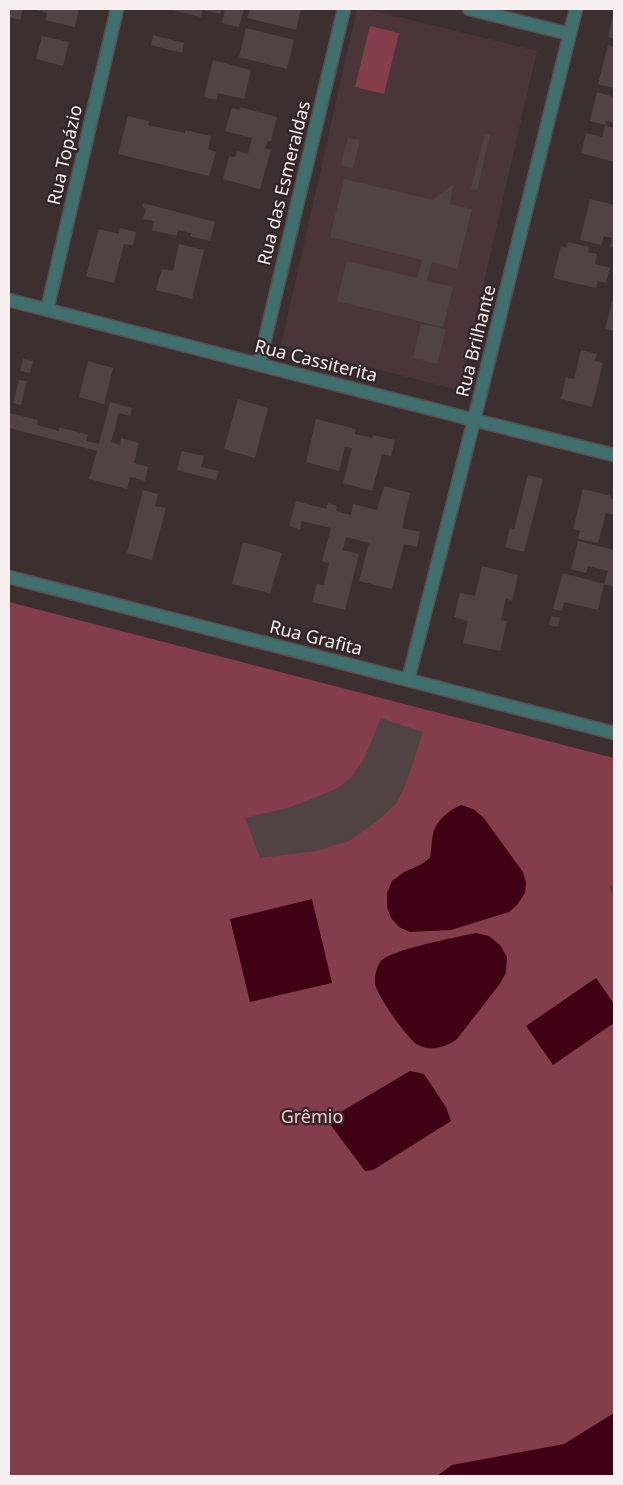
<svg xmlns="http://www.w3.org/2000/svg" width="623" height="1485" viewBox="0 0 623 1485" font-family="'Noto Sans',sans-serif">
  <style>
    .built { fill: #4a3639 }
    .green { fill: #833d4b }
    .water { fill: #400115 }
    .building { fill: #514344 }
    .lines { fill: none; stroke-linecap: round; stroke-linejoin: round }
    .street-casing { stroke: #5a4e4f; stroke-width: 15 }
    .street { stroke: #3f706d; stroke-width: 12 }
    .labels { text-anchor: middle; stroke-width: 4.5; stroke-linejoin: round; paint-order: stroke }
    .street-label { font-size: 18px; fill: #f7eeef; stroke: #322527 }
    .park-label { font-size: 18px; fill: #fac7ce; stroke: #322527 }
  </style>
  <rect width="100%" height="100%" fill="#3c2f30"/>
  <path class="built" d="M 357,9 L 366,9 L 537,51 L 459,390 L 281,345 Z"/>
  <path class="green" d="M 370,26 L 399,33 L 384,94 L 355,87 Z
    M 9,602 L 614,758 L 614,1476 L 9,1476 Z"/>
  <path class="water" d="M 461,805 L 473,809 L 483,817 L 523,872 L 526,882 L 525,893 L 517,905 L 509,912 L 451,930 L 410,932 L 399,927 L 391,918 L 387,907 L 387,893 L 392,881 L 404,872 L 420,865 L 430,858 C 432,849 431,839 434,830 C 439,818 450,810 461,805 Z
    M 312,899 L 332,983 L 250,1002 L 230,919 Z
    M 476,933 L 489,936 L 500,945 L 507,957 L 506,973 L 499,985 L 457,1039 C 446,1047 431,1052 418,1045 C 409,1041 375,993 375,983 C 374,978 377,965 381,961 C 392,949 458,937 476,933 Z
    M 596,978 L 614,1004 L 614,1023 L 553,1065 L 526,1026 Z
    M 410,1071 L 424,1074 L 446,1107 L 451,1121 L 373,1170 L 365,1171 L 327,1120 Z
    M 614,1413 L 614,1476 L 437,1476 L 452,1465 L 564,1444 Z"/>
  <path class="building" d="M 9,9 L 23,9 L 20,20 L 9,17 Z
    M 33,9 L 79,9 L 75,27 L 45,20 L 47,13 Z
    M 172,9 L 222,9 L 220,14 L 203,10 L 201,17 L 172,10 Z
    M 225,9 L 244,9 L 239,27 L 222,23 Z
    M 250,9 L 301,9 L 296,30 L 247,18 Z
    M 613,15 L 614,15 L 614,39 L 608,37 Z
    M 246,28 L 294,40 L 287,69 L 239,57 Z
    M 153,35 L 184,43 L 182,53 L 151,45 Z
    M 42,36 L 69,42 L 63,66 L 36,59 Z
    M 608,45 L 614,47 L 614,88 L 598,84 Z
    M 213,60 L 251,70 L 244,99 L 218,93 L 217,100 L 204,97 Z
    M 597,92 L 614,97 L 614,123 L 606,121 L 605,125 L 590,121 Z
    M 240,107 L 277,117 L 271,141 L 268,141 L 265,148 L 271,150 L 260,189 L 223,179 L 229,156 L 235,157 L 237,151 L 248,154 L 252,138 L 225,131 L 232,108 L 239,110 Z
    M 128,116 L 149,121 L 148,125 L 185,133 L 185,130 L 211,136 L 208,149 L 216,152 L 209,176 L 118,154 Z
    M 605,125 L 614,128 L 614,162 L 581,153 L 586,133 L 602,137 Z
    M 485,134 L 490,135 L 477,190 L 471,189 Z
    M 348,138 L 360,140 L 353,168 L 341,165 Z
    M 344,179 L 433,200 L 454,184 L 449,204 L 472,209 L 457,269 L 432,262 L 427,281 L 453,287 L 443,327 L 337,301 L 347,261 L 417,278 L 422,260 L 330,237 Z
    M 590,199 L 614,205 L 614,248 L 610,247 L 612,238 L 604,236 L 601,245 L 580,240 Z
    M 143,203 L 215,222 L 210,241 L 190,236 L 191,233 L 178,230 L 177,236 L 152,230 L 154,221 L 143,219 L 146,209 L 142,207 Z
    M 120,228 L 136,232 L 133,245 L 124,244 L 114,283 L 86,276 L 99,229 L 119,234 Z
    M 568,242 L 589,247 L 588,252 L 597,254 L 595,264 L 610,268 L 606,283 L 598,281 L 596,288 L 553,278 L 561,246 L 566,248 Z
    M 179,244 L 204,250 L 192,299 L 156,290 L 162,269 L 173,271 Z
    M 614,295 L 614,331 L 605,329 Z
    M 421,324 L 446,329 L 437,364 L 413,358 Z
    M 581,350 L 597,354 L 595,361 L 603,363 L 592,407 L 561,399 L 566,377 L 574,379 Z
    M 23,359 L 33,361 L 30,373 L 20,371 Z
    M 88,361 L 113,368 L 104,404 L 79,397 Z
    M 19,380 L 27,381 L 21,405 L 13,403 Z
    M 238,399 L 268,408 L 255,458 L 224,449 Z
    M 110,402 L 132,408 L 130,416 L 119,413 L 111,442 L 120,445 L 121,438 L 139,443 L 134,463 L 148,467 L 145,481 L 130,477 L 127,489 L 89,479 L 97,451 L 9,428 L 9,413 L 38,420 L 37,425 L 59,431 L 59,427 L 88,435 L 86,441 L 99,444 Z
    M 316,419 L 356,429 L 355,434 L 372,438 L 373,435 L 395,440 L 391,456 L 382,454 L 372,491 L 343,483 L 352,448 L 345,447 L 339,471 L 306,462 Z
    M 182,451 L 204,456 L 201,467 L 219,471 L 216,480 L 177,470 Z
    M 528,475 L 543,479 L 524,552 L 505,547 L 510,528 L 514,529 Z
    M 384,486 L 410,493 L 402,528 L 420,532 L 417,547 L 404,544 L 392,589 L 359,581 L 369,543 L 346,537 L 343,550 L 359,554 L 345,610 L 312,602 L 317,584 L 324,585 L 329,563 L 322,561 L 331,528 L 302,521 L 300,529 L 289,526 L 296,501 L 326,509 L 328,503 L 337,506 L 336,511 L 351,515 L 353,504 L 377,510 Z
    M 583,489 L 611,496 L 610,498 L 614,499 L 614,515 L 606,513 L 598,543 L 578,539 L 580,531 L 573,529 Z
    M 143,490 L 158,494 L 155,506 L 166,508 L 152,560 L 127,553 Z
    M 578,541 L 614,550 L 614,587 L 604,584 L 608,571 L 588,566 L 586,573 L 571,569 Z
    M 243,542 L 282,553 L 270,593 L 232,584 Z
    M 482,566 L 518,575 L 512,601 L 506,598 L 501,620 L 507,621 L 500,651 L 463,643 L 468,621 L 454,617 L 460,593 L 475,596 Z
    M 563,573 L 604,584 L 598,610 L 564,602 L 562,611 L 553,609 Z
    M 551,616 L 560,618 L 558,627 L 549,625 Z
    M 381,718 L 423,732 L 407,781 L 396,804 L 377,821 L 349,841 L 316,851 L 260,858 L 245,818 L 291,807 L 336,789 L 351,778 L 364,759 Z
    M 614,883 L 614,896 L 609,887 Z"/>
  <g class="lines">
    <g class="street-casing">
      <path id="street" d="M 469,9 L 570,34
        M 9,300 L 474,420 L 614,455
        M 47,310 L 117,9
        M 259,364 L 344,9
        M 9,577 L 614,733
        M 408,680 L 474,420 L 576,9"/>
    </g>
    <use href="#street" class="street"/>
  </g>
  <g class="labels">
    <g class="street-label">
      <text transform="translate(65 155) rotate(-77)" y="6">Rua Topázio</text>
      <text transform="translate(284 183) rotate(-76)" y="6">Rua das Esmeraldas</text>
      <text transform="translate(476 341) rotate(-76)" y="6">Rua Brilhante</text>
      <text transform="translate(316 361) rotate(14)" y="6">Rua Cassiterita</text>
      <text transform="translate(316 638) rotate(14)" y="6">Rua Grafita</text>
    </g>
    <g class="park-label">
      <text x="312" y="1123">Grêmio</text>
    </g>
  </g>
  <rect width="623" height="1485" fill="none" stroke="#f7eeef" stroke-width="20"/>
</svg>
